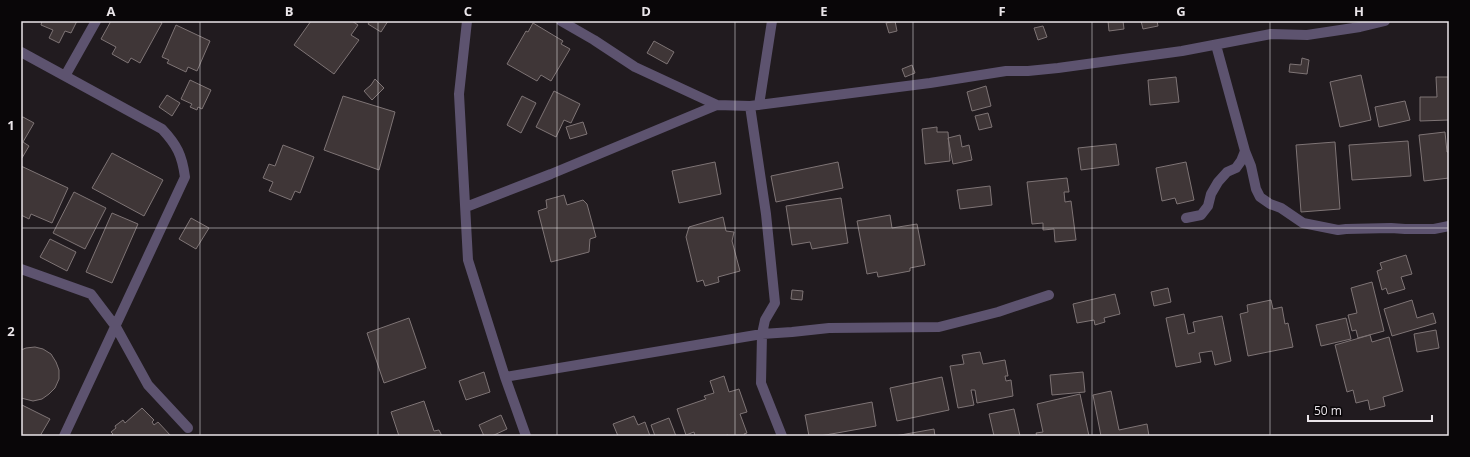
<svg xmlns="http://www.w3.org/2000/svg" width="1470" height="457" viewBox="0 0 1470 457" font-family="'Open Sans',sans-serif">
  <style>
    .building { fill: #3f3637; stroke: #7e7475 }
    .lines { fill: none; stroke-linecap: round; stroke-linejoin: round }
    .street { stroke: #5d536f; stroke-width: 10 }
    .grid { fill: none; stroke: #eae5e9; stroke-width: 1; stroke-opacity: 0.55 }
    .neatline { fill: none; stroke: #eae5e9; stroke-width: 1.5 }
    .grid-label { font-size: 13px; text-anchor: middle; font-weight: bold; fill: #eae5e9 }
  </style>
  <rect width="100%" height="100%" fill="#211b1f"/>
  <path class="building" d="M 42,21 L 77,21 L 71,33 L 65,31 L 59,43 L 49,38 L 53,30 L 41,25 Z
    M 111,21 L 159,21 L 162,23 L 140,63 L 131,58 L 128,63 L 112,54 L 116,47 L 101,39 Z
    M 311,21 L 352,21 L 358,25 L 351,35 L 359,40 L 334,74 L 294,45 Z
    M 370,21 L 388,21 L 381,32 L 368,24 Z
    M 895,21 L 897,31 L 889,33 L 886,23 Z
    M 1108,21 L 1123,21 L 1124,29 L 1109,31 Z
    M 1141,21 L 1157,21 L 1158,26 L 1143,29 Z
    M 533,23 L 563,41 L 561,44 L 570,49 L 551,81 L 541,75 L 537,81 L 507,64 L 526,31 L 528,32 Z
    M 176,25 L 210,41 L 197,71 L 188,67 L 186,72 L 167,63 L 169,60 L 162,57 Z
    M 1043,26 L 1047,37 L 1038,40 L 1034,28 Z
    M 654,41 L 674,52 L 667,64 L 647,53 Z
    M 1302,58 L 1309,60 L 1307,74 L 1289,72 L 1290,64 L 1301,65 Z
    M 912,65 L 915,73 L 905,77 L 902,69 Z
    M 1361,75 L 1371,120 L 1340,127 L 1330,82 Z
    M 1176,77 L 1179,102 L 1150,105 L 1148,80 Z
    M 1436,77 L 1449,77 L 1449,120 L 1420,121 L 1420,97 L 1437,97 Z
    M 375,79 L 384,88 L 372,100 L 364,91 L 371,85 Z
    M 190,80 L 211,90 L 202,109 L 198,107 L 197,110 L 190,107 L 192,104 L 181,99 Z
    M 986,86 L 991,106 L 972,111 L 967,92 Z
    M 554,91 L 580,104 L 571,123 L 564,120 L 556,137 L 536,127 Z
    M 167,95 L 180,103 L 172,116 L 159,107 Z
    M 343,96 L 395,112 L 379,170 L 324,150 Z
    M 522,96 L 536,103 L 521,133 L 507,125 Z
    M 1405,101 L 1410,120 L 1379,127 L 1375,107 Z
    M 988,113 L 992,127 L 979,130 L 975,116 Z
    M 21,117 L 23,117 L 34,123 L 23,142 L 29,146 L 22,158 Z
    M 583,122 L 587,134 L 570,139 L 566,127 Z
    M 937,127 L 937,132 L 948,132 L 950,161 L 925,164 L 922,129 Z
    M 1445,132 L 1447,152 L 1449,152 L 1449,178 L 1424,181 L 1419,135 Z
    M 960,135 L 962,147 L 969,145 L 972,160 L 953,164 L 948,138 Z
    M 1408,141 L 1411,176 L 1352,180 L 1349,145 Z
    M 1335,142 L 1340,209 L 1301,212 L 1296,145 Z
    M 1116,144 L 1119,165 L 1081,170 L 1078,148 Z
    M 283,145 L 314,157 L 300,193 L 295,191 L 291,200 L 269,191 L 273,182 L 263,178 L 269,164 L 275,166 Z
    M 112,153 L 163,180 L 144,216 L 92,188 Z
    M 715,162 L 721,194 L 679,203 L 672,171 Z
    M 838,162 L 843,188 L 776,202 L 771,176 Z
    M 1186,162 L 1194,200 L 1177,204 L 1175,198 L 1162,201 L 1156,168 Z
    M 21,166 L 68,188 L 52,223 L 31,214 L 29,219 L 21,215 Z
    M 1067,178 L 1069,192 L 1064,192 L 1065,202 L 1071,201 L 1076,240 L 1055,242 L 1054,229 L 1043,230 L 1043,223 L 1032,224 L 1027,182 Z
    M 990,186 L 992,205 L 960,209 L 957,190 Z
    M 74,192 L 106,208 L 85,249 L 53,233 Z
    M 564,195 L 567,205 L 583,200 L 587,204 L 596,237 L 590,239 L 589,252 L 551,262 L 538,211 L 547,208 L 546,200 Z
    M 841,198 L 848,243 L 812,249 L 810,242 L 792,245 L 786,206 Z
    M 112,213 L 138,224 L 112,283 L 86,272 Z
    M 890,215 L 892,228 L 917,224 L 925,265 L 910,268 L 910,271 L 878,277 L 877,272 L 867,274 L 857,221 Z
    M 723,217 L 726,231 L 734,232 L 732,241 L 740,271 L 718,277 L 719,282 L 705,286 L 703,280 L 697,282 L 686,237 L 689,227 Z
    M 191,218 L 209,228 L 196,249 L 179,239 Z
    M 50,239 L 76,252 L 67,271 L 40,257 Z
    M 1406,255 L 1412,274 L 1401,277 L 1405,289 L 1388,294 L 1386,288 L 1382,290 L 1377,271 L 1382,269 L 1380,263 Z
    M 1372,282 L 1384,331 L 1358,338 L 1356,330 L 1352,331 L 1348,315 L 1357,313 L 1351,288 Z
    M 1168,288 L 1171,302 L 1154,306 L 1151,292 Z
    M 792,290 L 803,291 L 802,300 L 791,299 Z
    M 1115,294 L 1120,314 L 1104,318 L 1105,322 L 1095,325 L 1094,320 L 1077,323 L 1073,304 Z
    M 1271,300 L 1273,309 L 1282,307 L 1285,324 L 1288,323 L 1293,347 L 1248,356 L 1240,314 L 1248,312 L 1247,305 Z
    M 1412,300 L 1417,318 L 1433,313 L 1436,323 L 1392,336 L 1384,309 Z
    M 1184,314 L 1188,334 L 1195,332 L 1193,322 L 1222,316 L 1231,361 L 1215,365 L 1212,351 L 1199,353 L 1201,362 L 1176,367 L 1166,318 Z
    M 409,318 L 426,368 L 384,383 L 367,333 Z
    M 1346,318 L 1351,339 L 1321,346 L 1316,325 Z
    M 1436,330 L 1439,348 L 1417,352 L 1414,334 Z
    M 1370,335 L 1372,342 L 1389,337 L 1403,391 L 1383,397 L 1385,406 L 1370,410 L 1368,400 L 1356,403 L 1353,390 L 1347,392 L 1335,345 Z
    M 35,347 L 43,349 L 51,354 L 56,362 L 59,370 L 59,379 L 55,388 L 49,394 L 42,399 L 33,401 L 21,398 L 21,350 L 26,348 Z
    M 980,352 L 983,364 L 1005,360 L 1008,376 L 1005,376 L 1006,381 L 1011,380 L 1013,396 L 977,403 L 975,390 L 971,390 L 974,405 L 958,408 L 950,366 L 964,364 L 962,355 Z
    M 484,372 L 490,392 L 466,400 L 459,381 Z
    M 1083,372 L 1085,392 L 1052,395 L 1050,375 Z
    M 724,376 L 729,392 L 739,389 L 747,412 L 740,414 L 747,433 L 744,434 L 745,436 L 728,436 L 728,435 L 724,436 L 695,436 L 694,432 L 686,435 L 677,409 L 706,399 L 704,396 L 714,393 L 710,381 Z
    M 942,377 L 949,410 L 897,421 L 890,388 Z
    M 1111,391 L 1119,430 L 1147,424 L 1149,436 L 1101,436 L 1093,395 Z
    M 1080,394 L 1089,436 L 1037,436 L 1036,433 L 1043,432 L 1037,404 Z
    M 424,401 L 434,431 L 439,430 L 442,436 L 399,436 L 391,412 Z
    M 872,402 L 876,426 L 820,436 L 809,436 L 805,415 Z
    M 22,405 L 50,419 L 40,436 L 21,436 L 21,408 Z
    M 142,408 L 154,420 L 152,422 L 154,425 L 158,422 L 171,436 L 111,436 L 113,434 L 111,432 L 116,428 L 115,426 L 123,420 L 125,423 Z
    M 1014,409 L 1020,436 L 994,436 L 989,414 Z
    M 501,415 L 507,429 L 492,436 L 484,436 L 479,425 Z
    M 634,416 L 638,425 L 645,422 L 650,436 L 618,436 L 613,424 Z
    M 669,418 L 676,436 L 655,436 L 651,425 Z
    M 934,429 L 935,436 L 895,436 Z"/>
  <g class="lines">
    <path class="street" d="M 467,21 L 459,94 L 468,260 L 505,377 L 526,436
      M 561,21 L 594,40 L 635,67 L 717,105
      M 21,52 L 162,129 C 177,145 182,155 185,177 L 64,436
      M 65,76 L 96,21
      M 759,105 L 772,21
      M 750,106 L 766,214 L 775,303 L 765,320 L 762,334 L 761,383 L 782,436
      M 1245,151 L 1251,166 L 1256,189 L 1260,197 L 1270,204 L 1281,208 L 1303,223 L 1338,230 L 1346,229 L 1391,228 L 1405,229 L 1434,229 L 1449,226
      M 466,207 L 551,174 L 717,105 L 750,106 L 930,83 L 1006,71 L 1028,71 L 1058,68 L 1182,51 L 1271,34 L 1307,35 L 1360,27 L 1385,21
      M 1186,218 L 1201,215 L 1208,206 L 1211,194 L 1218,182 L 1227,172 L 1236,168 L 1241,161 L 1245,151 L 1216,45
      M 21,269 L 91,294 L 116,327 L 148,385 L 188,428
      M 505,377 L 762,334 L 792,332 L 829,328 L 939,327 L 998,312 L 1049,295"/>
  </g>
  <path class="grid" d="M 200,21 L 200,436M 378,21 L 378,436M 557,21 L 557,436M 735,21 L 735,436M 913,21 L 913,436M 1092,21 L 1092,436M 1270,21 L 1270,436M 21,228 L 1449,228"/>
  <rect width="1470" height="457" fill="none" stroke="#090608" stroke-width="44"/>
  <path d="M1308 415v6h124v-6" fill="none" stroke="#eae5e9" stroke-width="2"/>
  <text x="1314" y="415" font-size="12" fill="#eae5e9" stroke="#090608" stroke-width="3" paint-order="stroke">50 m</text>
  <rect x="22" y="22" width="1426" height="413" class="neatline"/>
  <g class="grid-label">
    <text x="111" y="16">A</text>
    <text x="289" y="16">B</text>
    <text x="468" y="16">C</text>
    <text x="646" y="16">D</text>
    <text x="824" y="16">E</text>
    <text x="1002" y="16">F</text>
    <text x="1181" y="16">G</text>
    <text x="1359" y="16">H</text>
    <text x="11" y="130">1</text>
    <text x="11" y="336">2</text>
  </g>
</svg>
